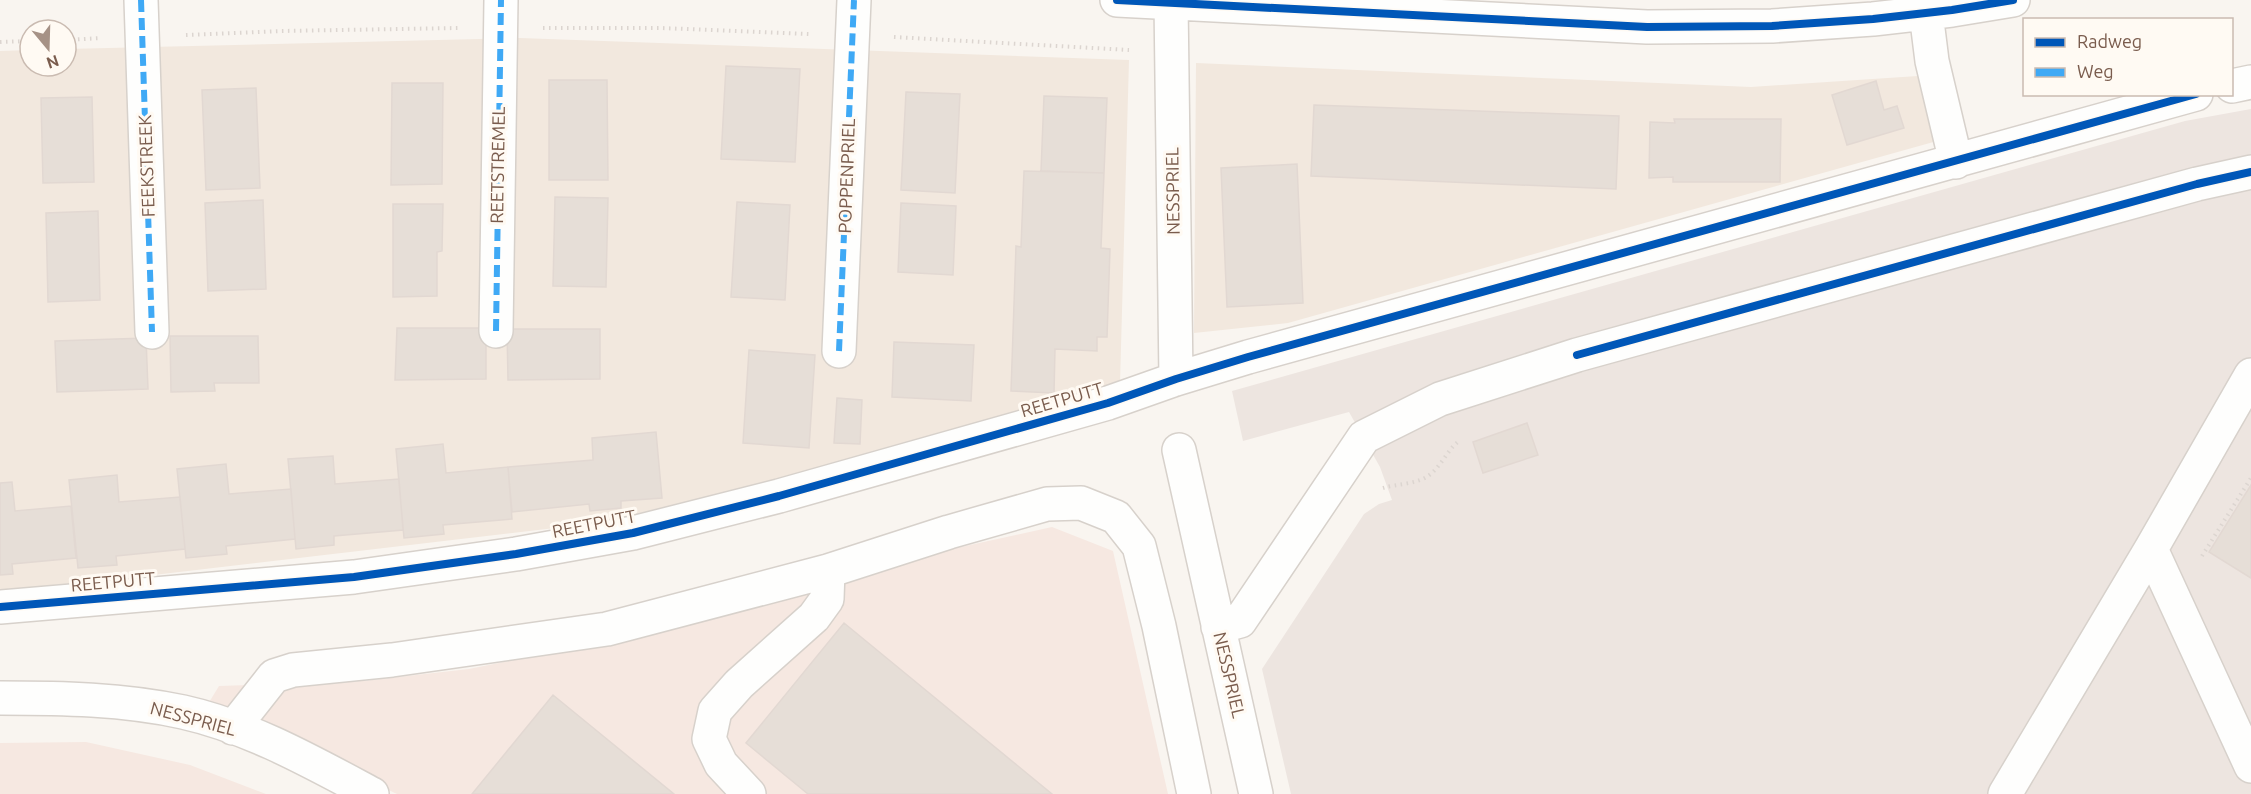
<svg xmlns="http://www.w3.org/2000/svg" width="2251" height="794" viewBox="0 0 2251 794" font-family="Ubuntu,sans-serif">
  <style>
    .residential { fill: #f2e8de }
    .commercial { fill: #f6e8e1 }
    .industrial { fill: #ede5e0 }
    .building { fill: #e6ded7; stroke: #e2d8d2; stroke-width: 1.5 }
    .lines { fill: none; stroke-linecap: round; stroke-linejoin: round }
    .minor-casing { stroke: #d7d1cb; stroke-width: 36 }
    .path { stroke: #dcd5d0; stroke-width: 4; stroke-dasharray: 1.5 4.5; stroke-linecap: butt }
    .minor { stroke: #fefefd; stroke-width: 33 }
    .quiet { stroke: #3fa9f5; stroke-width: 6; stroke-dasharray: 12 6; stroke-linecap: butt }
    .cycleway-casing { stroke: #fffaf3; stroke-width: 11 }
    .cycleway { stroke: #0057b8; stroke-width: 8 }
    .labels { text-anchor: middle; stroke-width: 6; stroke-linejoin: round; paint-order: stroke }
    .street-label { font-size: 18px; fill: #7a5c4d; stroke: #fffaf3 }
  </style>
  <rect width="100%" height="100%" fill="#f9f5f0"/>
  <path class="residential" d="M 520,38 L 1129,60 L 1120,383 L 632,519 L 0,593 L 0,51 L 30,50 L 30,66 L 66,66 L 66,49 Z
    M 1196,63 L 1751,87 L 1948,74 L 1962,134 L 1288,323 L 1194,333 Z"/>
  <path class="commercial" d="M 1052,527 L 1113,551 L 1168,794 L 397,794 L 208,704 L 219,686 L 363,681 L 469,669 L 617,639 L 920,556 Z
    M 86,742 L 190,765 L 266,794 L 0,794 L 0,743 Z"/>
  <path class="industrial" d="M 2251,109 L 2251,794 L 1291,794 L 1262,669 L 1364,514 L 1379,504 L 1392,500 L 1380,467 L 1349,412 L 1243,441 L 1232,391 L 2185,121 Z"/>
  <path class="building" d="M 726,66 L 800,69 L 795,162 L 721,159 Z
    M 549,80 L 607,80 L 608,180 L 549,180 Z
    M 1876,81 L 1884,110 L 1897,106 L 1904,128 L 1847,145 L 1832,95 Z
    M 392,83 L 443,83 L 442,184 L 391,185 Z
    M 256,88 L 260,188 L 206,190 L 202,90 Z
    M 906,92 L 960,94 L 955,193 L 901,190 Z
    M 1044,96 L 1107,98 L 1104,173 L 1041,171 Z
    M 92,97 L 94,182 L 43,183 L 41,98 Z
    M 1314,105 L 1619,116 L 1616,189 L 1311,176 Z
    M 1674,119 L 1781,119 L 1780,182 L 1673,182 L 1673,177 L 1649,178 L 1650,122 L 1675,123 Z
    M 1297,164 L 1303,303 L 1227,307 L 1221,168 Z
    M 1024,171 L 1104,173 L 1101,248 L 1110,249 L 1107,337 L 1097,337 L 1097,351 L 1055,349 L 1054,393 L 1011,391 L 1016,246 L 1021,247 Z
    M 555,197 L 608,198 L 606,287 L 553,286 Z
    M 263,200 L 266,289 L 208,291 L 205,203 Z
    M 737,202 L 790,205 L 785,300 L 731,297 Z
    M 901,203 L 956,206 L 953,275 L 898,272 Z
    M 393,204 L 443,204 L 442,251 L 437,252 L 437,296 L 393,297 Z
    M 98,211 L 100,300 L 48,302 L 46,213 Z
    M 397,328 L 486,328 L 486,379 L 395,380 Z
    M 507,329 L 600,329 L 600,379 L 508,380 Z
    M 170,336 L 258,336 L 259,383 L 214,383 L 215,391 L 171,392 Z
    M 146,338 L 148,389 L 57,392 L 55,341 Z
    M 894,342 L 974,345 L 971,401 L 892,397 Z
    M 749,350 L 815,355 L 809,448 L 743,443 Z
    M 837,398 L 862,400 L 860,444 L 834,443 Z
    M 1527,423 L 1538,455 L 1483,473 L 1473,442 Z
    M 656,432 L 662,498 L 621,501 L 621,508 L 590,511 L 589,504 L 512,512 L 508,467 L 593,460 L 592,438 Z
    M 443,444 L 446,473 L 508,467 L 512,519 L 443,525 L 444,534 L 404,538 L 396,449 Z
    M 333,456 L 335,484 L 399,479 L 403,530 L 334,536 L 334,545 L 296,549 L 288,459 Z
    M 226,464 L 229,494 L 291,489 L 295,539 L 226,546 L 227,554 L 186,558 L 177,469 Z
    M 117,475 L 119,502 L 180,497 L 185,549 L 116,556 L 117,565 L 78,568 L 69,480 Z
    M 12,482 L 15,511 L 71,506 L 76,558 L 12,564 L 13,574 L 0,575 L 0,483 Z
    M 2251,485 L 2251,578 L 2209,552 Z
    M 844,623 L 1052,794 L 808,794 L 746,743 Z
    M 553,695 L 674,794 L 472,794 Z"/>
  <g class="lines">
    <g class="minor-casing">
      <path id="minor" d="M 141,0 L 152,332
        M 1117,0 L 1647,27 L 1772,26 L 1873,19 L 1952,10 L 2013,0
        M 1171,2 L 1176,379
        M 1926,13 L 1932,61 L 1956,162
        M 2232,86 L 2251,82
        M 496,331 L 501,0
        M 839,351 L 854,0
        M 2251,375 L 2151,549 L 2251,766
        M 1179,450 L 1256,794
        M 0,607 L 354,577 L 516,554 L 633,533 L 779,496 L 1108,403 L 1176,379 L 1248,357 L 2196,94
        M 1218,627 L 1240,621 L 1364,437 L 1440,399 L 1577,355 L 2197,184 L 2251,172
        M 0,698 C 61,698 123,699 183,712 C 250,727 312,762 372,794
        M 233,728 L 274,676 L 293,670 L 392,660 L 607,629 L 828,571 L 949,532 L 1047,504 L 1081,503 L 1116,517 L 1139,546 L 1159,626 L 1194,794
        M 749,794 L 721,764 L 709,739 L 715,711 L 739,684 L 814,617 L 827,599 L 828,571
        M 2005,794 L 2151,549"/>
    </g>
    <path class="path" d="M 543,28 L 661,28 L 809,34
      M 186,35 L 281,31 L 458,28
      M 894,37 L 1129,50
      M 66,40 L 101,38
      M 0,42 L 30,41
      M 1383,488 C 1396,484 1417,484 1428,476 C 1442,466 1447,450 1459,441
      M 2202,556 L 2251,478"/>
    <use href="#minor" class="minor"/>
    <path class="quiet" d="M 141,0 L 152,332
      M 496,331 L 501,0
      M 839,351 L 854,0"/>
    <g class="cycleway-casing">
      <path id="cycleway" d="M 1117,0 L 1647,27 L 1772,26 L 1873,19 L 1952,10 L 2013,0
        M 1577,355 L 2197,184 L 2251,172
        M 0,607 L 354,577 L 516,554 L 633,533 L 779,496 L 1108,403 L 1176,379 L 1248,357 L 2196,94"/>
    </g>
    <use href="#cycleway" class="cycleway"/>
  </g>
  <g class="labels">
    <g class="street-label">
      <text transform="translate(498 165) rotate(-89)" y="6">REETSTREMEL</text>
      <text transform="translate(147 166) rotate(-92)" y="6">FEEKSTREEK</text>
      <text transform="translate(847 176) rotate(-88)" y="6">POPPENPRIEL</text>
      <text transform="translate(1173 191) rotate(-91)" y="6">NESSPRIEL</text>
      <text transform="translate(1062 400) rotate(-16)" y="6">REETPUTT</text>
      <text transform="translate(594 524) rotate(-11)" y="6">REETPUTT</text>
      <text transform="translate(113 582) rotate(-5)" y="6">REETPUTT</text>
      <text transform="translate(1229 675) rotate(77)" y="6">NESSPRIEL</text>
      <text transform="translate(193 719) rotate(15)" y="6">NESSPRIEL</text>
    </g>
  </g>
  <rect x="2023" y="18" width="210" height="78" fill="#fffaf3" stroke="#cabbb1" stroke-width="1.5"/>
  <rect x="2035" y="38" width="30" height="9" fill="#0057b8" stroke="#cabbb1" stroke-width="1.5"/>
  <text x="2077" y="48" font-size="18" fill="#7a5c4d">Radweg</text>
  <rect x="2035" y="68" width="30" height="9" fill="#3fa9f5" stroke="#cabbb1" stroke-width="1.5"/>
  <text x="2077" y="78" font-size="18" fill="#7a5c4d">Weg</text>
  <g transform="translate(48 48) rotate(161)"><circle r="28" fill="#fffaf3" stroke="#cabbb1" stroke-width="1.5"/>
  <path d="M0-4.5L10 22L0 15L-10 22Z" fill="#a69286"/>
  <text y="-9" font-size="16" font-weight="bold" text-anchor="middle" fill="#7a5c4d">N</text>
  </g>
</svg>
